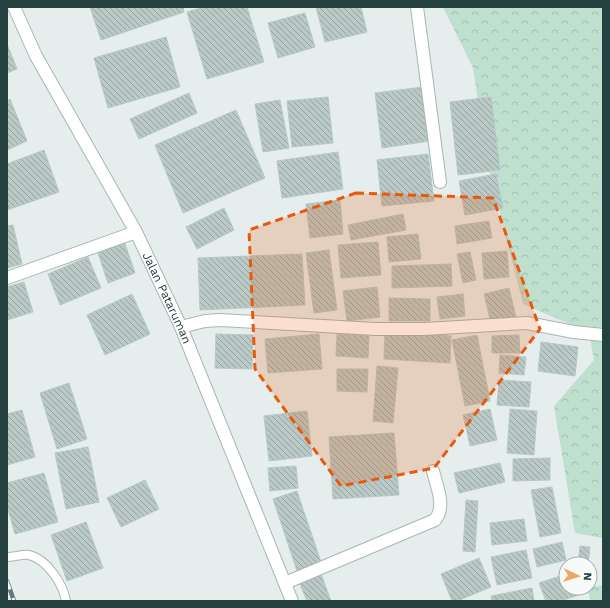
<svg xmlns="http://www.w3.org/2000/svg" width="610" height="608" viewBox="0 0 610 608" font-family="'Work Sans',sans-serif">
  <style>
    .forest { fill: url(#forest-crowns) }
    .building { fill: url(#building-back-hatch); stroke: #b7c8c5 }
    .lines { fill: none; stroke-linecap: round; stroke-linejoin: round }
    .service-casing { stroke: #a7b6b5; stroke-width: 10 }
    .minor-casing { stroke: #a7b6b5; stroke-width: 14 }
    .tertiary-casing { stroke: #a7b6b5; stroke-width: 14 }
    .service { stroke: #fff; stroke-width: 8 }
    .minor { stroke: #fff; stroke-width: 12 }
    .tertiary { stroke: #fff; stroke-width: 12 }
    .rail-casing { stroke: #5f7b7a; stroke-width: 4.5 }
    .rail { stroke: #f6faf9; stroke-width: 3; stroke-dasharray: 9; stroke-linecap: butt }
    .marked { fill: #e8590c; fill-opacity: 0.2; stroke: #e8590c; stroke-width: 3; stroke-dasharray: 8 5; stroke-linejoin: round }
    .labels { text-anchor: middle; stroke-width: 3; stroke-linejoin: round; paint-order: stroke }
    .street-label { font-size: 12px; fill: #24403f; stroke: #f6faf9 }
  </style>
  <defs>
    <pattern id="forest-crowns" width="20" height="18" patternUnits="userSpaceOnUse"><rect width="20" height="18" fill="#bfdfcf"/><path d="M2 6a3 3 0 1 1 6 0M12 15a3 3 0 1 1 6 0" fill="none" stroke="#a4c0b3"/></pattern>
    <pattern id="building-back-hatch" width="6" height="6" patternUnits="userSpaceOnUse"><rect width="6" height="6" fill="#bac9c6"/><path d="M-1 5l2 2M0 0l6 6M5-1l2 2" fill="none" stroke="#97a5a2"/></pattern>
  </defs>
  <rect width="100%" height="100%" fill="#e5eeec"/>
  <path class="forest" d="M 443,7 L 603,7 L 603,538 L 575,533 L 554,406 L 594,360 L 588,326 L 574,326 L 523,304 L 488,166 L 473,68 Z
    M 603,585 L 603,601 L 590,601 L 588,588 Z"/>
  <path class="building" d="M 90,7 L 183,7 L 184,12 L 101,40 Z
    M 205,7 L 247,7 L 264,62 L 207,79 L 187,12 Z
    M 316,7 L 361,7 L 367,32 L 325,42 Z
    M 305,13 L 315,47 L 278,58 L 268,23 Z
    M 166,37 L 180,87 L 108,108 L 94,58 Z
    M 7,44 L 17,69 L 7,73 Z
    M 423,87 L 430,141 L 382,148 L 375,93 Z
    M 189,93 L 197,113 L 139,139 L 130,119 Z
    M 328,97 L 333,143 L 292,147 L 287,101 Z
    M 491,97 L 500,170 L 458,175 L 450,102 Z
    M 10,99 L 27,141 L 7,150 L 7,101 Z
    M 280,100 L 289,148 L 263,152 L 255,104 Z
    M 236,110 L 265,178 L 183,213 L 155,145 Z
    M 44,150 L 59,192 L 7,210 L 7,164 Z
    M 338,152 L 343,189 L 282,198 L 277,161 Z
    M 428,154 L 434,201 L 382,206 L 377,160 Z
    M 496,174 L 503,208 L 465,215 L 459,181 Z
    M 340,200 L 343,234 L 310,238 L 306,204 Z
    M 224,208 L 234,230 L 197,249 L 186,227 Z
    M 403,214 L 406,230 L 351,240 L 348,225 Z
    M 489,221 L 492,238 L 457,244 L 455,226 Z
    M 13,225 L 22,264 L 7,268 L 7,226 Z
    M 418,234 L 421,259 L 389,262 L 387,237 Z
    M 124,241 L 135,273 L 108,283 L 97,250 Z
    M 378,242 L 381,275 L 341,278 L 338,245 Z
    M 329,250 L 337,310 L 314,313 L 306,253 Z
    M 507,251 L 509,277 L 484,279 L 482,253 Z
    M 470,252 L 476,280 L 463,283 L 457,254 Z
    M 302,254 L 305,305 L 200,310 L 198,258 Z
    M 88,257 L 101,288 L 60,305 L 48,274 Z
    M 451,264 L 452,286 L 392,288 L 392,266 Z
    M 24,282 L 33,312 L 7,320 L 7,287 Z
    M 377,287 L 380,317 L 347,321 L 343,291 Z
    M 509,288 L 516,317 L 491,323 L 484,294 Z
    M 132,294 L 150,334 L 105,355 L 87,315 Z
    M 463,294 L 465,316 L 440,319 L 437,297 Z
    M 389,298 L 430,299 L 430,321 L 389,321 Z
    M 385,332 L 451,336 L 450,363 L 384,359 Z
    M 216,334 L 253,335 L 252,369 L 215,368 Z
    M 319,334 L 322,369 L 268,373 L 265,339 Z
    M 337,334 L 369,336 L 368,358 L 336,356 Z
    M 477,335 L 490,401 L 465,406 L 452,340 Z
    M 519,335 L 520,353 L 492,353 L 492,336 Z
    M 541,342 L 578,347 L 575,376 L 538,371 Z
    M 500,355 L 526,357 L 524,375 L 499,373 Z
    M 377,366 L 398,368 L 393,423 L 373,421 Z
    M 337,369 L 368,369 L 367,392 L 337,391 Z
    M 499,380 L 531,382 L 529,407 L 497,405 Z
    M 69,383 L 87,439 L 57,449 L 40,393 Z
    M 490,409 L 497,440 L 470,446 L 463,415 Z
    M 510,409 L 537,411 L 534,455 L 507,453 Z
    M 22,410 L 35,457 L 7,465 L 7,414 Z
    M 307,411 L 312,456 L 269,461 L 264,416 Z
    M 394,433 L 399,495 L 333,499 L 329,437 Z
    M 88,447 L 99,502 L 66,509 L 55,453 Z
    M 550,458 L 550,480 L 513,481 L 513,459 Z
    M 500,463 L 505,482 L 459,493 L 454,473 Z
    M 296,466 L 298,488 L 270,491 L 268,468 Z
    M 44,473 L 58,522 L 15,534 L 7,506 L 7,483 Z
    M 145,480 L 159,509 L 121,527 L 107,498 Z
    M 552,487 L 561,533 L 540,537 L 531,490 Z
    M 297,491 L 322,565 L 298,574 L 273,499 Z
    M 466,500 L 478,501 L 475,552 L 463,551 Z
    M 524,519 L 527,541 L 492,545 L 490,523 Z
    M 86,522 L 103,568 L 67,581 L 51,535 Z
    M 562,542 L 566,560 L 537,567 L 533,549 Z
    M 580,546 L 590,547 L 588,564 L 578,564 Z
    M 526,550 L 532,578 L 497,585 L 491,557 Z
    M 479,558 L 491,587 L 457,601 L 452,601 L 441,574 Z
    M 321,574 L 331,601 L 307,601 L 299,582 Z
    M 566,574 L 566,588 L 576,588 L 579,595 L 560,601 L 546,601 L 539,583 Z
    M 532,588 L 534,601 L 492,601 L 491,596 Z"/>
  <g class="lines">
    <g class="service-casing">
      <path id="service" d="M 7,557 C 14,557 23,554 29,555 C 47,559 63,584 66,601"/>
    </g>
    <g class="minor-casing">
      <path id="minor" d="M 417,7 L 440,182
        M 7,278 L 136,232
        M 181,327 L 205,321 L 220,320 L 375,329 L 424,329 L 527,323 L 574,332 L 603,335
        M 285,583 L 435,520 C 446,507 437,487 433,471"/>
    </g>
    <g class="tertiary-casing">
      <g id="tertiary">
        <path id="s1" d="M 14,7 L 36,56 L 136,232 L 181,327 L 292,601"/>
      </g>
    </g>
    <use href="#service" class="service"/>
    <use href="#minor" class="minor"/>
    <use href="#tertiary" class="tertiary"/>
    <g class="rail-casing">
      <path id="rail" d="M 7,581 L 14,601"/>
    </g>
    <use href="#rail" class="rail"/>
  </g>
  <path class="marked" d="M 356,193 L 493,198 L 540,329 L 434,468 L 341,486 L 255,369 L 249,230 Z"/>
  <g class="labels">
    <g class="street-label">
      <text dy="4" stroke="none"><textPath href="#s1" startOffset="329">Jalan Pataruman</textPath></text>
    </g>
  </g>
  <rect width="610" height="608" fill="none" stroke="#24403f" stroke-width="16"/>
  <g transform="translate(578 576) rotate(94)"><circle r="19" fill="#f6faf9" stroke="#a2b0af"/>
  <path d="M0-3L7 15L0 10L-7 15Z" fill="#f0a661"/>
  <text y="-6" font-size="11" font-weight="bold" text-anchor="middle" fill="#24403f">N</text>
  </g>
</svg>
